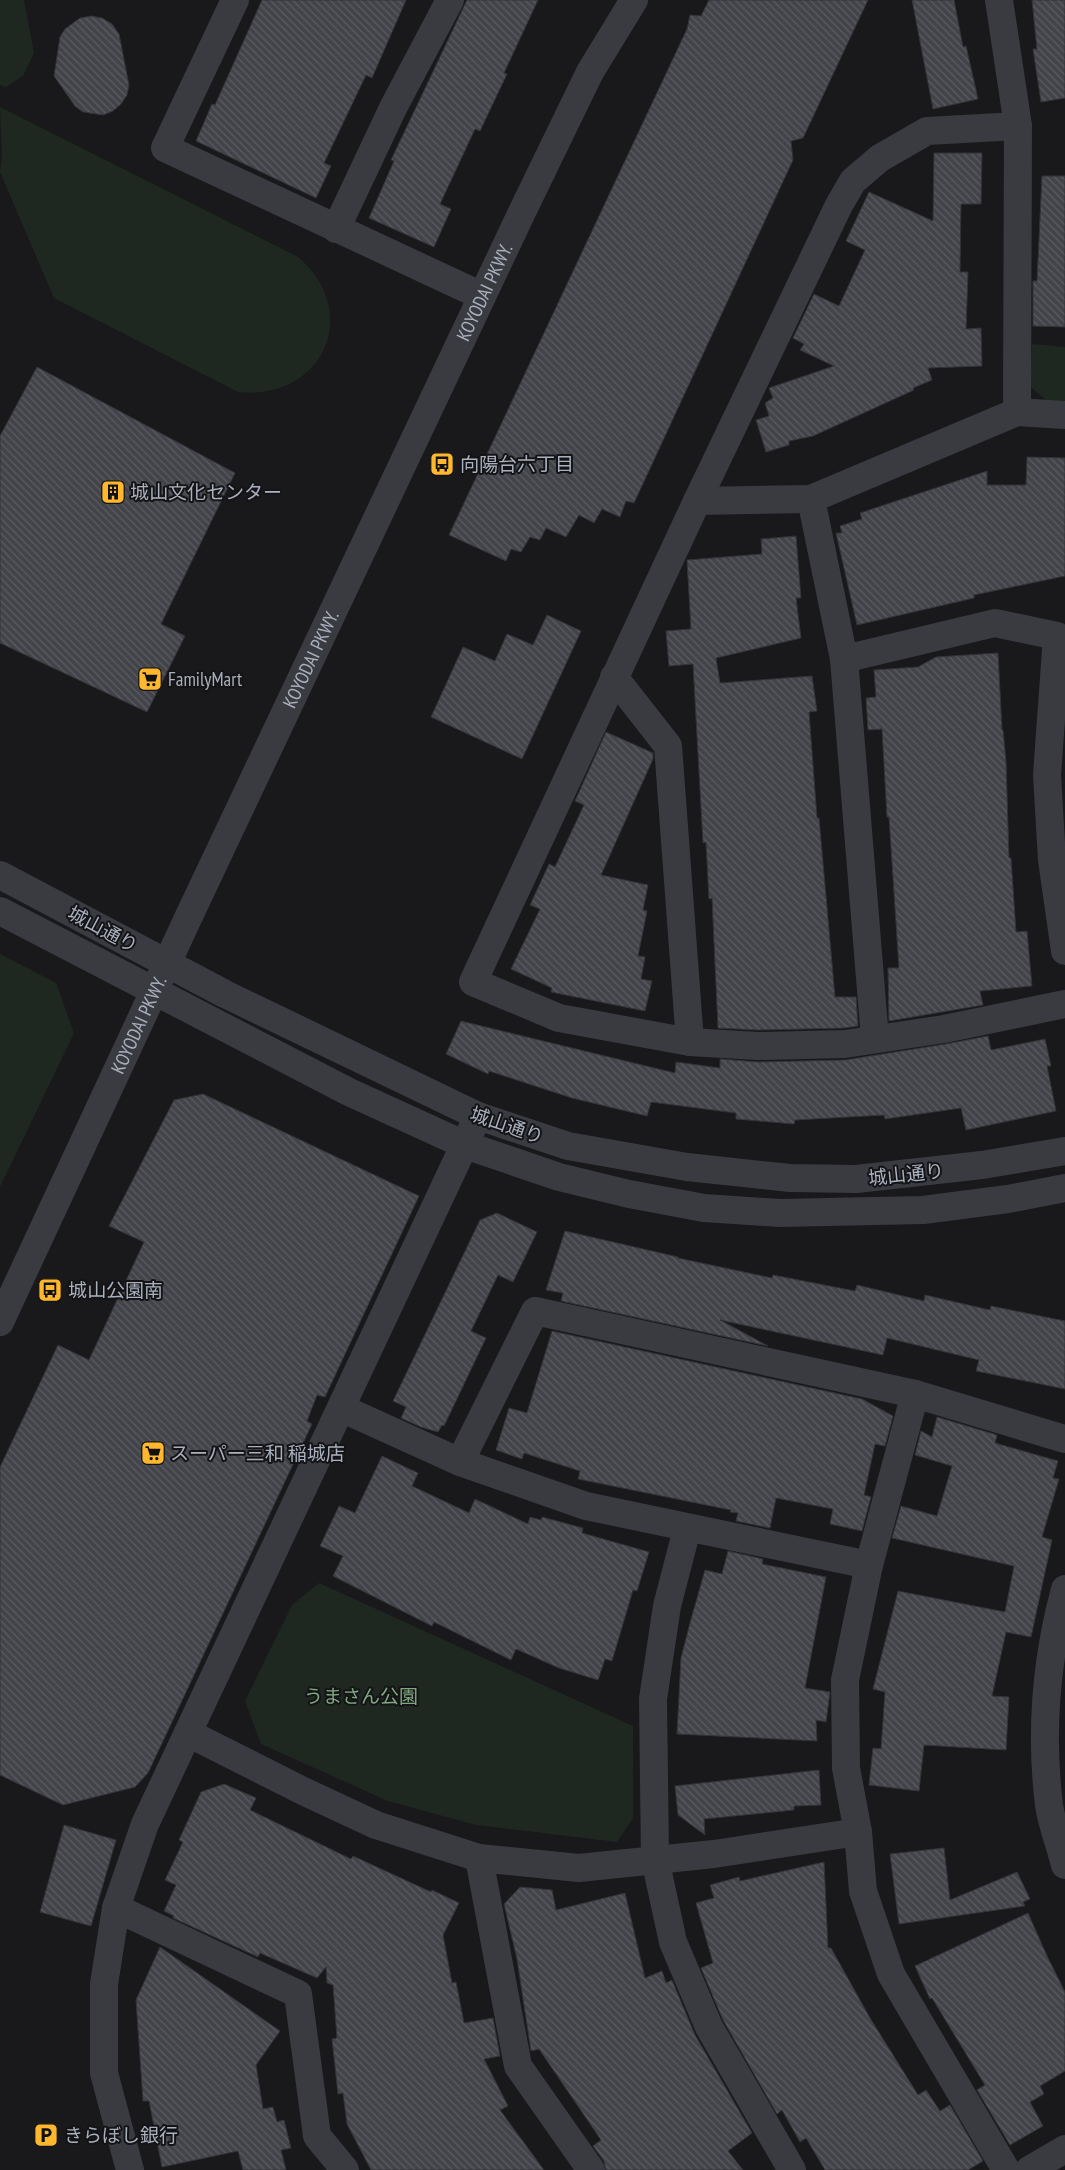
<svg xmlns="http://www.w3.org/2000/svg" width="1065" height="2170" viewBox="0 0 1065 2170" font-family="'PT Sans Narrow','Noto Sans JP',sans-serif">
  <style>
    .green { fill: #1e2820 }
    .building { fill: url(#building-back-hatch); stroke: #333338 }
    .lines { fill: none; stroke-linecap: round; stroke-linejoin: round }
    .minor { stroke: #3a3b41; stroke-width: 28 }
    .labels { text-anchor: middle; stroke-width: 4; stroke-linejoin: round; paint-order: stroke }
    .street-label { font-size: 19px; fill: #aab0bd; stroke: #141417 }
    .poi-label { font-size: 19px; fill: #aab0bd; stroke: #141417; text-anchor: start }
    .park-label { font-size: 19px; fill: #80a982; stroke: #141417 }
  </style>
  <defs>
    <pattern id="building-back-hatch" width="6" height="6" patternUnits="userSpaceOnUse" patternTransform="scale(1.25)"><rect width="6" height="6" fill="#434449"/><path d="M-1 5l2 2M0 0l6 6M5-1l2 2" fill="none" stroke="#5b5c61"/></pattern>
  </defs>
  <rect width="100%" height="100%" fill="#19191c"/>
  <path class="green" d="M 0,0 L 24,0 L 34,53 L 23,76 L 6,87 L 0,85 Z
    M 0,107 L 298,257 C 363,312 323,401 238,392 L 54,298 L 0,172 L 2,157 Z
    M 1032,344 L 1065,347 L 1065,401 L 1048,402 L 1030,386 Z
    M 0,954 L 56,983 L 74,1033 L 0,1187 Z
    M 319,1583 L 633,1726 L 633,1818 L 617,1842 L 476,1825 L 388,1801 L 261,1744 L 245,1701 L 292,1605 Z"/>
  <path class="building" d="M 262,0 L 406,0 L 372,78 L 366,75 L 324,163 L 331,166 L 316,198 L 196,141 L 212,104 L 215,105 Z
    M 467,0 L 538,0 L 504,73 L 507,74 L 480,131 L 475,129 L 440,204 L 451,209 L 434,247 L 369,218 L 394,161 L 391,160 Z
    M 709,0 L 868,0 L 803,138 L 791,141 L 793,160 L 634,503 L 626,501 L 620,517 L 602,509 L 594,523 L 579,515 L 566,537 L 546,528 L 540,540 L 530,537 L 521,552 L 511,549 L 506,561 L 449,535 L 687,29 L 690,15 L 701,16 Z
    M 912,0 L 954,0 L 963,47 L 966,46 L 978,99 L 933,109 Z
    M 1032,0 L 1065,0 L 1065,98 L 1041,102 L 1033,49 L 1037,49 Z
    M 91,16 L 102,18 L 112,24 L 119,34 L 129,85 L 127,95 L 121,104 L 113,111 L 103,115 L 83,112 L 75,106 L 54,76 L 60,37 L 65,29 L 80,18 Z
    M 934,153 L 982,153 L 981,204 L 961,204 L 960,272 L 968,272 L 966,329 L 981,328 L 982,366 L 928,368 L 932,380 L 913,388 L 914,390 L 813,436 L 789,441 L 789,445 L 766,452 L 756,420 L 769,416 L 765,403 L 773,398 L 769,388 L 834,366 L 800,350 L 804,344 L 793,338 L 814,294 L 839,306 L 865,250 L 846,241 L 869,192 L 933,221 Z
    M 1042,176 L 1065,176 L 1065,327 L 1033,326 L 1033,281 L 1037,281 Z
    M 37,367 L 235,473 L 161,624 L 185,636 L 147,712 L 0,643 L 0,436 Z
    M 1027,457 L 1065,458 L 1065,576 L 974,595 L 974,598 L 857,625 L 836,533 L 842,533 L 840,526 L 862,519 L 860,513 L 987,471 L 987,485 L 1026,485 Z
    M 796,536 L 801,598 L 796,598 L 801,638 L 716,658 L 720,683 L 812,676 L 817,711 L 809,712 L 817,818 L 819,818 L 835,997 L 856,997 L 858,1026 L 844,1028 L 758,1030 L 718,1028 L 712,898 L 709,899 L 706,842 L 703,843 L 693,664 L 669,666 L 666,631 L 691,629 L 687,560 L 762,554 L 761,539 Z
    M 547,615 L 581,631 L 522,759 L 431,717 L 463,647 L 495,661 L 507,634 L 533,645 Z
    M 998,653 L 1002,730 L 1003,730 L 1006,762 L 1009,858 L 1011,858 L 1016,932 L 1027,931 L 1032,986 L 980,991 L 983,1005 L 889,1021 L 888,968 L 899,968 L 889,817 L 887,817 L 882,729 L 868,730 L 866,698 L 876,697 L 874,670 L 918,667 L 936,657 Z
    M 606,732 L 653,753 L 653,759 L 601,875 L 648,885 L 643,910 L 647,911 L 638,956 L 645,957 L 641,979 L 652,981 L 645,1011 L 551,992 L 552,988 L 511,969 L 540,909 L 530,905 L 549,864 L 555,867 L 584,805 L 575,801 Z
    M 461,1021 L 675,1073 L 676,1062 L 720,1068 L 720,1059 L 758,1062 L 845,1060 L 946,1044 L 988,1036 L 991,1050 L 1045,1039 L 1051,1066 L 1047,1066 L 1056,1111 L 966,1130 L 961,1108 L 885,1119 L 884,1115 L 795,1120 L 794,1124 L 736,1119 L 736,1113 L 651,1102 L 647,1116 L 572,1098 L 489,1071 L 488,1074 L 446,1054 Z
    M 203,1094 L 419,1196 L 325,1397 L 317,1395 L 307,1421 L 312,1424 L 148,1773 L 135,1787 L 63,1805 L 0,1775 L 0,1467 L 58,1345 L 89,1360 L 144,1242 L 109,1226 L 174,1100 Z
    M 497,1213 L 537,1232 L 513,1282 L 498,1275 L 471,1331 L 486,1338 L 444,1426 L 442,1425 L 438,1432 L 421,1427 L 401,1418 L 406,1407 L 393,1401 L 480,1220 Z
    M 565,1231 L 678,1257 L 678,1258 L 772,1278 L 773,1275 L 855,1291 L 857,1285 L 924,1301 L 925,1295 L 990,1310 L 991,1306 L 1065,1321 L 1065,1389 L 976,1371 L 979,1360 L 887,1338 L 883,1355 L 720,1320 L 768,1346 L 561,1301 L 563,1293 L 546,1290 Z
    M 552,1331 L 862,1399 L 893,1416 L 885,1446 L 875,1444 L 864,1495 L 871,1497 L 862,1531 L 830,1524 L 833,1509 L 776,1498 L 770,1528 L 736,1521 L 738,1513 L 730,1512 L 731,1510 L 578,1479 L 580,1471 L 524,1453 L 522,1459 L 496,1450 L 509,1408 L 527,1413 Z
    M 937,1417 L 997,1435 L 995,1443 L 1058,1461 L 1053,1478 L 1059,1479 L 1042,1537 L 1052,1540 L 1031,1637 L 1006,1632 L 992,1696 L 1009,1697 L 1006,1750 L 924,1745 L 919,1791 L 869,1785 L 873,1748 L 881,1749 L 885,1692 L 873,1689 L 898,1591 L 1005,1612 L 1014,1566 L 892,1538 L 901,1506 L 937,1516 L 952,1466 L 915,1455 L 921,1431 L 932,1437 Z
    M 382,1456 L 418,1473 L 412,1486 L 469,1513 L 475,1499 L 528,1524 L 530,1517 L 541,1520 L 542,1517 L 583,1528 L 582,1533 L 649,1552 L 637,1591 L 633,1590 L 612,1661 L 605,1659 L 598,1680 L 559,1668 L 516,1649 L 511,1660 L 434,1622 L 432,1626 L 333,1576 L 343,1556 L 320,1546 L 339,1506 L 355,1513 Z
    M 728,1551 L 763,1559 L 762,1564 L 826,1577 L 805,1688 L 830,1692 L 826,1722 L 816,1720 L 817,1741 L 677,1734 L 681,1658 L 690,1623 L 705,1570 L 722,1574 Z
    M 819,1770 L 821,1805 L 794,1806 L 794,1810 L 704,1819 L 705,1835 L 678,1815 L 675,1786 Z
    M 224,1784 L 256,1798 L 250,1810 L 351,1859 L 353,1856 L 431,1892 L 432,1890 L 459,1903 L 443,1935 L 452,1983 L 456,1982 L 464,2023 L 493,2018 L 500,2056 L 484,2059 L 508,2106 L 500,2110 L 544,2170 L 371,2170 L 347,2124 L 343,2093 L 338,2094 L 332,2039 L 337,2038 L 333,1985 L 327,1983 L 326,1967 L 317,1978 L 260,1953 L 258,1957 L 173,1918 L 174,1916 L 164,1911 L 176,1885 L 165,1880 L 183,1842 L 179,1840 L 201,1792 Z
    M 64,1825 L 116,1840 L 91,1926 L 40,1912 Z
    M 944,1848 L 950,1900 L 1017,1872 L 1030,1899 L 1023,1902 L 1025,1906 L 899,1924 L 890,1854 Z
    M 824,1862 L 828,1948 L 831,1948 L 870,2018 L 918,2095 L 926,2090 L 940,2111 L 950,2105 L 983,2161 L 968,2170 L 825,2170 L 806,2138 L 800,2142 L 782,2110 L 777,2114 L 723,2020 L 701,1968 L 713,1963 L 696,1903 L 714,1898 L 710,1885 L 739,1877 L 740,1881 Z
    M 520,1887 L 552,1890 L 556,1910 L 625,1893 L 645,1978 L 662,1971 L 666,1983 L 672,1980 L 695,2035 L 752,2133 L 728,2151 L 743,2170 L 606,2170 L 604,2161 L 593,2146 L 601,2140 L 539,2049 L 531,2051 L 517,1959 L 504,1904 Z
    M 1028,1913 L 1047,1956 L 1065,1992 L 1065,2071 L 1040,2086 L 1044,2094 L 1030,2102 L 1043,2126 L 1010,2145 L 977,2090 L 985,2085 L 932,1998 L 930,1999 L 915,1966 Z
    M 160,1947 L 280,2031 L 256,2065 L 263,2109 L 273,2107 L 277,2122 L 284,2120 L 291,2148 L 281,2150 L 286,2170 L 243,2170 L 238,2151 L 162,2167 L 149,2101 L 143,2101 L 136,2000 Z"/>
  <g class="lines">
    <g class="minor">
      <path d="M 235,0 L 165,148 L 482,296"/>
      <path d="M 999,0 L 1018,126 L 1017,412"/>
      <path d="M 1018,126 L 927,131 L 880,158 L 853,181 L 839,205 L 697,501 L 473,982 L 559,1018 L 690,1042 L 758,1046 L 845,1044 L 944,1029 L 1065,1004"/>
      <path d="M 336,229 L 393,108 L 450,0"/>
      <path d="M 811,499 L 844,659 L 875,1039"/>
      <path d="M 697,501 L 811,499 L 1017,412 L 1065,415"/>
      <path d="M 844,659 L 995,623 L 1057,636 L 1047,775 L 1052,860 L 1065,951"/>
      <path d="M 614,677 L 668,746 L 690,1042"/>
      <path d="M 0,875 L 225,994 L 478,1116 L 568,1146 L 687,1167 L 790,1178 L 856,1179 L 982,1165 L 1065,1151"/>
      <path d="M 0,911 L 349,1092 L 465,1145 L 559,1177 L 629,1194 L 704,1208 L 780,1213 L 923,1210 L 1008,1199 L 1065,1188"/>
      <path id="s1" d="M 0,1322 L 189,916 L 522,212 L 590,72 L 634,0"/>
      <path d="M 915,1394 L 1065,1439"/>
      <path d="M 341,1408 L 460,1462 L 586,1506 L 869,1565"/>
      <path d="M 460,1462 L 535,1311 L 915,1394 L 869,1565 L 845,1680 L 846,1768 L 858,1832 L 863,1891 L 891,1974 L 1006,2170"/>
      <path d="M 687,1529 L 667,1606 L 653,1699 L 655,1859 L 673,1942 L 709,2027 L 792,2170"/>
      <path d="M 1065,1589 C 1046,1660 1040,1732 1049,1805 C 1052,1825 1060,1845 1065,1865"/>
      <path d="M 188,1733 L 303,1791 L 376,1825 L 479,1858 L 579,1868 L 714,1854 L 858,1832"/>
      <path d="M 479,1858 L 518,2066 L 591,2170"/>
      <path d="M 116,1908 L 298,1994 L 317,2136 L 345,2170"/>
      <path d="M 130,2170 L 104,2073 L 104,1984 L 116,1908 L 145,1824 L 478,1116"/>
      <path d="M 1029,2170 L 1065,2149"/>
    </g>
  </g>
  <defs>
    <g id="bus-square" transform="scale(1.25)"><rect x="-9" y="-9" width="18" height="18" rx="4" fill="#ffb82e" stroke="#141417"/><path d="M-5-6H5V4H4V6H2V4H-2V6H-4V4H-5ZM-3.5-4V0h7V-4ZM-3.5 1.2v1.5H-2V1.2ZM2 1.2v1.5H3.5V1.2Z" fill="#111"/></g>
    <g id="building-square" transform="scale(1.25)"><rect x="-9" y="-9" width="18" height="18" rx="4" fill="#ffb82e" stroke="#141417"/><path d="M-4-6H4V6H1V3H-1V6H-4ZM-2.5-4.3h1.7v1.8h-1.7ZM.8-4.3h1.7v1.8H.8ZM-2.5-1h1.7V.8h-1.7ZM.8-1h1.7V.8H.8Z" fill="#111"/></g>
    <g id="supermarket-square" transform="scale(1.25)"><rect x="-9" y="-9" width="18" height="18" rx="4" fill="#ffb82e" stroke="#141417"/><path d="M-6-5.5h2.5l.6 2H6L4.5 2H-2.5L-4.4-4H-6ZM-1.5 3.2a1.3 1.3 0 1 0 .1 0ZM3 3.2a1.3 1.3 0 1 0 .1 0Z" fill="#111"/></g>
    <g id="parking-square" transform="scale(1.25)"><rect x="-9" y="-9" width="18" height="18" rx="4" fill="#ffb82e" stroke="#141417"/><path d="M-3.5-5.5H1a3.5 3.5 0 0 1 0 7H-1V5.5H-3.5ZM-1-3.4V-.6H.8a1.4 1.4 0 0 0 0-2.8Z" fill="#111"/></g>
  </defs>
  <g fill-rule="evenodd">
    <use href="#bus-square" x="442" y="464"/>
    <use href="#building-square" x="113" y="492"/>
    <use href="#supermarket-square" x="150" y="679"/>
    <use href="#bus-square" x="50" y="1290"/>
    <use href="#supermarket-square" x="153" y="1453"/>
    <use href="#parking-square" x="46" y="2135"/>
  </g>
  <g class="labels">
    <g class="street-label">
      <text dy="7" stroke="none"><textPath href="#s1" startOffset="1138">KOYODAI PKWY.</textPath></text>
      <text dy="7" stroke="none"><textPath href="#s1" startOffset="732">KOYODAI PKWY.</textPath></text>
      <text transform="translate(103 929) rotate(28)" y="7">城山通り</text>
      <text dy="7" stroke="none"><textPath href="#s1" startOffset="328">KOYODAI PKWY.</textPath></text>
      <text transform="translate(507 1125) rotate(19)" y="7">城山通り</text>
      <text transform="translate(906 1174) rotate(-6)" y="7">城山通り</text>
    </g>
    <g class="poi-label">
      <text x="460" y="471">向陽台六丁目</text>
      <text x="130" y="499">城山文化センター</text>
      <text x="168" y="686">FamilyMart</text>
      <text x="68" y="1297">城山公園南</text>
      <text x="170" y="1460">スーパー三和 稲城店</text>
      <text x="64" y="2142">きらぼし銀行</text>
    </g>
    <g class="park-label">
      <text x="361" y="1703">うまさん公園</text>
    </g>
  </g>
</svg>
